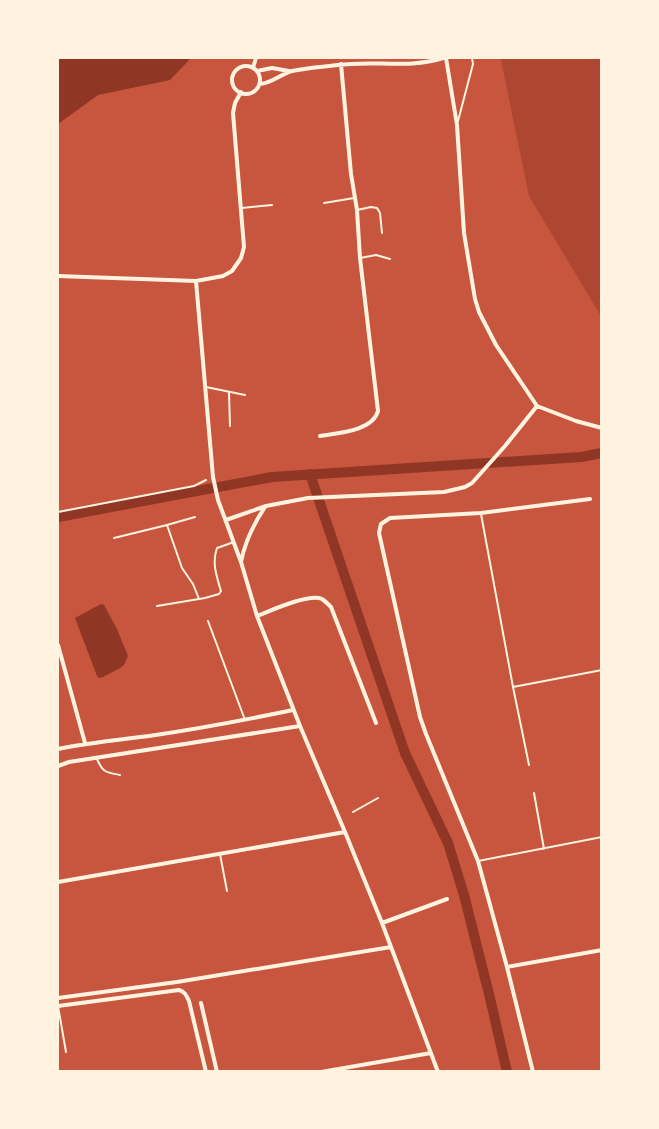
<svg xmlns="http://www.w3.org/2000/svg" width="659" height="1129" viewBox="0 0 659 1129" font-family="Montserrat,sans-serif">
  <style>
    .green { fill: #ae4732 }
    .water { fill: #8f3625 }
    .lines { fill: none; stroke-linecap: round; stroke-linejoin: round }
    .canal { stroke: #8f3625; stroke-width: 10 }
    .path { stroke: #fff3e0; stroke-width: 2 }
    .service { stroke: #fff3e0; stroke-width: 2 }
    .minor { stroke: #fff3e0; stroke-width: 4 }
  </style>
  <rect width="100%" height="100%" fill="#c8553d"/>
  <path class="green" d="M 499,58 L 601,58 L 601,316 L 529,196 L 501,60 Z"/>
  <path class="water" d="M 58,58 L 191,58 L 170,80 L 98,95 L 58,124 Z
    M 101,604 L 104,605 L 117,629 L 128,656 L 124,665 L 120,668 L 103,677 L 99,678 L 97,676 L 75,618 Z"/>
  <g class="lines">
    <path class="canal" d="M 310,474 L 405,753 L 448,843 L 464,895 L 490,998 L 507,1072
      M 58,517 L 272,477 L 581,457 L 602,453"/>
    <path class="path" d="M 58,512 L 194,486 L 206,480"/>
    <path class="service" d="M 458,121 L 473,64 L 472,58
      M 324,203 L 354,198
      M 242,208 L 272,205
      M 357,210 L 371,207 L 377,208 L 380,213 L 382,233
      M 360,258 L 376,255 L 390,259
      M 206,387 L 245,395
      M 229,393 L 230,426
      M 481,514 L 513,687 L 529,765
      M 167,525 L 195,517
      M 114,538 L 167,525 L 182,568 L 193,584 L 199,599
      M 157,606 L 205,598 L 219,594 L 221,591 L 220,588 C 216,574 212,562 217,548 L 234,542
      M 208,621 L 245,720
      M 513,687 L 602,670
      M 97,759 C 103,773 106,772 120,775
      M 534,793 L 544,849
      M 353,812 L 378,798
      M 220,854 L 227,891
      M 478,861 L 602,837
      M 58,1006 L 66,1052"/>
    <path class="minor" d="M232 80a14 14 0 1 1 28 0a14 14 0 1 1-28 0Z
      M 253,68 L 256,58
      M 257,71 L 272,68 L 289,71
      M 260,84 C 272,83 281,74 292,71 C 307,68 323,67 338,65 C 373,60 409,69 443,58
      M 58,276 L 196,281 L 223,276 L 232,271 L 241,258 L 244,247 L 233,113 L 235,103 L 241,92
      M 196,281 L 213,477 L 218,500 L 241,562 L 257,616 L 300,726 L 345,832 L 382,923 L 438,1072
      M 537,406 L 576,421 L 602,428
      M 320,436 C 337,433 373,431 378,411 L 360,258 L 357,210 L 351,174 L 341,64
      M 226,520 L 266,506 L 308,498 L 444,492 L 465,487 L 472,483 L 505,446 L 537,406 L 496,345 L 479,312 L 475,299 L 464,233 L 457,125 L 446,58
      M 241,562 C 245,541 253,525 265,507
      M 257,616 C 270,611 309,593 322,599 C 325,601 328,604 331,607 L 376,723
      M 58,645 L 85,743
      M 58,749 C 88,743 118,740 149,736 C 197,729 245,720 293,710
      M 58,766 L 69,762 L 300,726
      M 58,882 L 345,832
      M 382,923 L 447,899
      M 507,967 L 602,950
      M 58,998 L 177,982 L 391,947
      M 201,1003 L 217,1072
      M 58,1006 L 179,990 C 185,992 186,995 189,1001 L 206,1072
      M 321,1072 L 431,1053
      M 533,1072 L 507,967 L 478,861 L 426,734 L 420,717 L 379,533 L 381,524 L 390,518 L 481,513 L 590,499"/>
  </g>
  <rect width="659" height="1129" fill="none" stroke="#fff3e0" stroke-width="118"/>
</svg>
